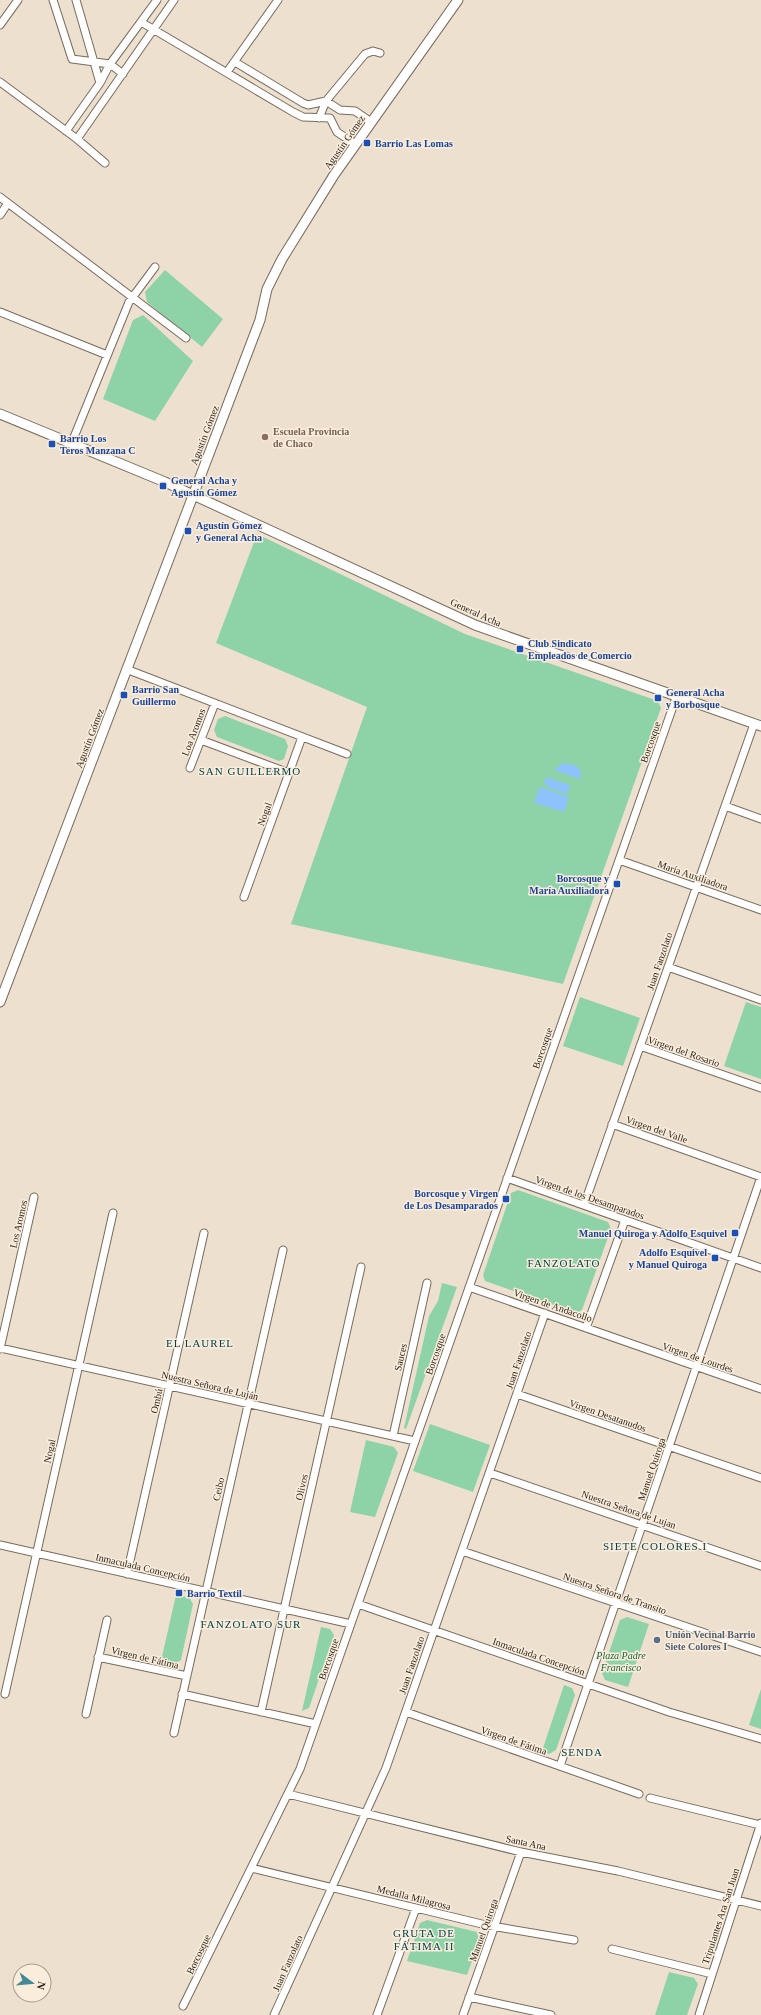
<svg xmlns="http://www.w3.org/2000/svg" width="761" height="2015" viewBox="0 0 761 2015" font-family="'Times New Roman',serif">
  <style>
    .green { fill: #8ed2a8 }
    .water { fill: #8dc3fc }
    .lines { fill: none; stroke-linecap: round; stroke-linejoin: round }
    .street-casing { stroke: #776b5c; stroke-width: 9 }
    .secondary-casing { stroke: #776b5c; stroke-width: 11 }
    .street { stroke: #fff; stroke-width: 7 }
    .secondary { stroke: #fff; stroke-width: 9 }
    .transit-dot { fill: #1a4fb4; stroke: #fbeddc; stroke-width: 1.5 }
    .education-dot { fill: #8d6e63; stroke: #fbeddc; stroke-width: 1.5 }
    .service-dot { fill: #5c6f8a; stroke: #fbeddc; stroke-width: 1.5 }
    .labels { text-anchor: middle; stroke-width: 3; stroke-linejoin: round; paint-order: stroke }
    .street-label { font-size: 10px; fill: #241f19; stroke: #fbeddc }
    .transit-label { font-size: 10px; font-weight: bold; fill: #164399; stroke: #fbeddc; text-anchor: start }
    .education-label { font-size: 10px; font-weight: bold; fill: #785e54; stroke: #fbeddc; text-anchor: start }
    .service-label { font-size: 10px; font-weight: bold; fill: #4e5e75; stroke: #fbeddc; text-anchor: start }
    .park-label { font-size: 10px; font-style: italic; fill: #19603c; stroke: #fbeddc }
    .neighbourhood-label { font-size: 11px; letter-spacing: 1px; fill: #00414b; stroke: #fbeddc }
  </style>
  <rect width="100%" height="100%" fill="#eee0cf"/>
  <path class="green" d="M 165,270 L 223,319 L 202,347 L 147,302 L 145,292 Z
    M 143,315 L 193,361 L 155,421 L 103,399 L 133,320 Z
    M 257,534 L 465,634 L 658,701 L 661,708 L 563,984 L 291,924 L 367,707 L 216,643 Z
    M 225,716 L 285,739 L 288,746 L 284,759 L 279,761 L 217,737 L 214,730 L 218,719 Z
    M 580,997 L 640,1018 L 623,1066 L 563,1046 Z
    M 746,1002 L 761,1007 L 761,1079 L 724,1066 Z
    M 518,1190 L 608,1222 L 611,1229 L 582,1310 L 576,1313 L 485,1281 L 483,1275 L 511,1193 Z
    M 442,1283 L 457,1287 L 406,1429 L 404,1428 L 429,1316 L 438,1301 Z
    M 430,1424 L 490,1445 L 473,1492 L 413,1471 Z
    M 366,1440 L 394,1447 L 398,1453 L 375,1517 L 350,1512 Z
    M 176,1595 L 189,1597 L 193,1604 L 181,1660 L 174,1664 L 161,1661 Z
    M 627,1617 L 649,1624 L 628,1687 L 605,1680 L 602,1673 L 620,1620 Z
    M 321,1627 L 330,1629 L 334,1635 L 309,1708 L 302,1711 Z
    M 564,1685 L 572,1688 L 575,1695 L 556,1750 L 549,1754 L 542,1751 Z
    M 761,1689 L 761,1729 L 749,1725 Z
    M 427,1920 L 477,1932 L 480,1939 L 467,1975 L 407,1961 L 420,1923 Z
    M 669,1972 L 694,1978 L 698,1984 L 687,2015 L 655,2015 Z"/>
  <path class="water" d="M 563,763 C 573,765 584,765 580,779 L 554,770 Z
    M 546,777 L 570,785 L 567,794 L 547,787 L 548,785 L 544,784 Z
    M 540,787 L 569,797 L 564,812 L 534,803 Z"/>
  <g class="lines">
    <g class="street-casing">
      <path id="street" d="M 53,0 L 72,59 L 110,64 L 123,74
        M 76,0 L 100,83
        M 141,22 L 293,112 L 303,117 L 330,118 L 337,132 L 355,144
        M 0,25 L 18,0
        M 235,62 L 303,103 L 308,105 L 326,101 L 340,110 L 355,111 L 371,122
        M 227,72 L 278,0
        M 0,82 L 77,139 L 105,163
        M 319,118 L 326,101 L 365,54 L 373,51 L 380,53
        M 66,131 L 100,83 L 110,64 L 157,0
        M 77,139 L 174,0
        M 0,197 L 186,338
        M 0,215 L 8,203
        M 0,312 L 107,355
        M 72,442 L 129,302 L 155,267
        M 126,669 L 347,754
        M 201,740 L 289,773
        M 190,768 L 215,703
        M 725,806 L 761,819
        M 619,860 L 761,910
        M 244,897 L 302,737
        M 668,967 L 761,1000
        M 640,1046 L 761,1088
        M 612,1124 L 761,1177
        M 507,1178 L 761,1268
        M 584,1205 L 754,724
        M 469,1287 L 761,1389
        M 586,1328 L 625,1220
        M 0,1348 L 415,1441
        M 0,1349 L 34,1197
        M 517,1394 L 761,1478
        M 393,1436 L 427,1283
        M 490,1473 L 761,1566
        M 0,1545 L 351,1624
        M 462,1551 L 761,1652
        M 127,1574 L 204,1233
        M 358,1604 L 669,1712 L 761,1739
        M 98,1657 L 187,1676
        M 5,1694 L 113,1213
        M 182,1694 L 316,1724
        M 261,1712 L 361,1267
        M 406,1712 L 639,1794
        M 86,1714 L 107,1620
        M 174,1733 L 283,1250
        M 560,1766 L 761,1177
        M 288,1794 L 521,1852 L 618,1871 L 761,1906
        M 650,1798 L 760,1825
        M 251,1868 L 486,1925 L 574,1940
        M 612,1949 L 712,1974
        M 469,1997 L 551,2015
        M 183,2006 L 300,1769 L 677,695
        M 274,2015 L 386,1768 L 545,1313
        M 377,2015 L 416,1908
        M 463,2015 L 521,1852
        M 699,2015 L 761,1823"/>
    </g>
    <g class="secondary-casing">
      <path id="secondary" d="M 0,414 L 165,482 L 475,625 L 761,726
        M 0,1002 L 260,320 L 267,289 L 282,259 L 334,175 L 458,0"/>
    </g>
    <use href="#street" class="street"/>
    <use href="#secondary" class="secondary"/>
  </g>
  <g class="transit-dot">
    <rect x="363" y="139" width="8" height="8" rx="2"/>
    <rect x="48" y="440" width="8" height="8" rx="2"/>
    <rect x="159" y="482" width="8" height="8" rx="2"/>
    <rect x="184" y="527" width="8" height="8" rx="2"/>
    <rect x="516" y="645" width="8" height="8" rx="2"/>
    <rect x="120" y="691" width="8" height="8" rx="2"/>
    <rect x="654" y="694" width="8" height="8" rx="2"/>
    <rect x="613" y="880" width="8" height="8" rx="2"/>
    <rect x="502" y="1195" width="8" height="8" rx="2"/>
    <rect x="731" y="1229" width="8" height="8" rx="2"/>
    <rect x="711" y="1254" width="8" height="8" rx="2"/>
    <rect x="175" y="1589" width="8" height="8" rx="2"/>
  </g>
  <circle class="education-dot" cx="265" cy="437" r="4"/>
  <circle class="service-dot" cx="657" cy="1640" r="4"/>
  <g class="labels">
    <g class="street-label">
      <text transform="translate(344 142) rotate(-55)" y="4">Agustín Gómez</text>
      <text transform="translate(204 435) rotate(-69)" y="4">Agustín Gómez</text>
      <text transform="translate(476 612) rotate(24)" y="4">General Acha</text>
      <text transform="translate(193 732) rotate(-69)" y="4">Loa Aromos</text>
      <text transform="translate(89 738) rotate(-69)" y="4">Agustín Gómez</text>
      <text transform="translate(650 742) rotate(-71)" y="4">Borcosque</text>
      <text transform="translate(264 814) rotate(-70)" y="4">Nogal</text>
      <text transform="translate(693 875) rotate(19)" y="4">María Auxiliadora</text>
      <text transform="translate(659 961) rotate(-71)" y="4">Juan Fanzolato</text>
      <text transform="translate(542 1048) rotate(-71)" y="4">Borcosque</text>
      <text transform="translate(684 1051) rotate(19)" y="4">Virgen del Rosario</text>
      <text transform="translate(657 1129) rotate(19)" y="4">Virgen del Valle</text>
      <text transform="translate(590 1197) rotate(19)" y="4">Virgen de los Desamparados</text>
      <text transform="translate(18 1224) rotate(-77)" y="4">Los Aromos</text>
      <text transform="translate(553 1305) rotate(19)" y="4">Virgen de Andacollo</text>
      <text transform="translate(435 1354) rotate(-71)" y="4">Borcosque</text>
      <text transform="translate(400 1357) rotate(-77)" y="4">Sauces</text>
      <text transform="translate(698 1357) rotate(19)" y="4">Virgen de Lourdes</text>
      <text transform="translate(518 1360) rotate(-71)" y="4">Juan Fanzolato</text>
      <text transform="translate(210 1385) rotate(13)" y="4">Nuestra Señora de Luján</text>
      <text transform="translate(156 1401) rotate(-77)" y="4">Ombú</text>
      <text transform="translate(608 1415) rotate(19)" y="4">Virgen Desatanudos</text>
      <text transform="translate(49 1451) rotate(-77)" y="4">Nogal</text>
      <text transform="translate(651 1469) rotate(-71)" y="4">Manuel Quiroga</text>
      <text transform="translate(301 1487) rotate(-77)" y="4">Olivos</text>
      <text transform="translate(218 1489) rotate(-77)" y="4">Ceibo</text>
      <text transform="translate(629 1509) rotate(19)" y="4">Nuestra Señora de Lujan</text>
      <text transform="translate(143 1567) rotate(13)" y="4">Inmaculada Concepción</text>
      <text transform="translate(615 1593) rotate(19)" y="4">Nuestra Señora de Transito</text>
      <text transform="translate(539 1656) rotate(19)" y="4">Inmaculada Concepción</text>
      <text transform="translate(145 1657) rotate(13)" y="4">Virgen de Fátima</text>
      <text transform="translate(328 1659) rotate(-71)" y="4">Borcosque</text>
      <text transform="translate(411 1665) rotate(-71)" y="4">Juan Fanzolato</text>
      <text transform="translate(514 1740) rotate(19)" y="4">Virgen de Fátima</text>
      <text transform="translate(526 1842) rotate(12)" y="4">Santa Ana</text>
      <text transform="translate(414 1897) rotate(14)" y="4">Medalla Milagrosa</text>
      <text transform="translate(720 1916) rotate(-72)" y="4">Tripulantes Ara San Juan</text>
      <text transform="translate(483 1930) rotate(-70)" y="4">Manuel Quiroga</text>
      <text transform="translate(198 1954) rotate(-64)" y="4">Borcosque</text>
      <text transform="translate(287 1963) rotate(-66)" y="4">Juan Fanzolato</text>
    </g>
    <g class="transit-label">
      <text x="375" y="147">Barrio Las Lomas</text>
      <text x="60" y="442">Barrio Los<tspan x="60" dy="12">Teros Manzana C</tspan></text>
      <text x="171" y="484">General Acha y<tspan x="171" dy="12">Agustín Gómez</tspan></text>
      <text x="196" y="529">Agustín Gómez<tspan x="196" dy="12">y General Acha</tspan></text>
      <text x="528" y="647">Club Sindicato<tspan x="528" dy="12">Empleados de Comercio</tspan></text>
      <text x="132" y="693">Barrio San<tspan x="132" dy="12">Guillermo</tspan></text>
      <text x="666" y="696">General Acha<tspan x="666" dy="12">y Borbosque</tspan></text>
      <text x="609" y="882" text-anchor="end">Borcosque y<tspan x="609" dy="12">María Auxiliadora</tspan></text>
      <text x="498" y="1197" text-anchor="end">Borcosque y Virgen<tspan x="498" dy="12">de Los Desamparados</tspan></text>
      <text x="727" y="1237" text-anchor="end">Manuel Quiroga y Adolfo Esquivel</text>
      <text x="707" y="1256" text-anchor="end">Adolfo Esquivel<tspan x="707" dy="12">y Manuel Quiroga</tspan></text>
      <text x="187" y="1597">Barrio Textil</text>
    </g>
    <g class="education-label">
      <text x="273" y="435">Escuela Provincia<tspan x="273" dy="12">de Chaco</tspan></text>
    </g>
    <g class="service-label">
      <text x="665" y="1638">Unión Vecinal Barrio<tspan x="665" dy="12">Siete Colores I</tspan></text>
    </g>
    <g class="park-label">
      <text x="621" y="1659">Plaza Padre<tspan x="621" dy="12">Francisco</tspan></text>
    </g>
    <g class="neighbourhood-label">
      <text x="250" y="775">SAN GUILLERMO</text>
      <text x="564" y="1267">FANZOLATO</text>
      <text x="200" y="1347">EL LAUREL</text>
      <text x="655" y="1550">SIETE COLORES I</text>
      <text x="251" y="1628">FANZOLATO SUR</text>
      <text x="582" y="1756">SENDA</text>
      <text x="424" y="1937">GRUTA DE<tspan x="424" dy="13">FÁTIMA II</tspan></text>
    </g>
  </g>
  <g transform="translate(32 1983) rotate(106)"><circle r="19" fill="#fbeddc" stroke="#a59b8e"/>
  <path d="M0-3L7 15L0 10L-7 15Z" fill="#448996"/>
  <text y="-6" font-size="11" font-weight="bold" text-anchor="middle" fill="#241f19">N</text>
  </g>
</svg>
